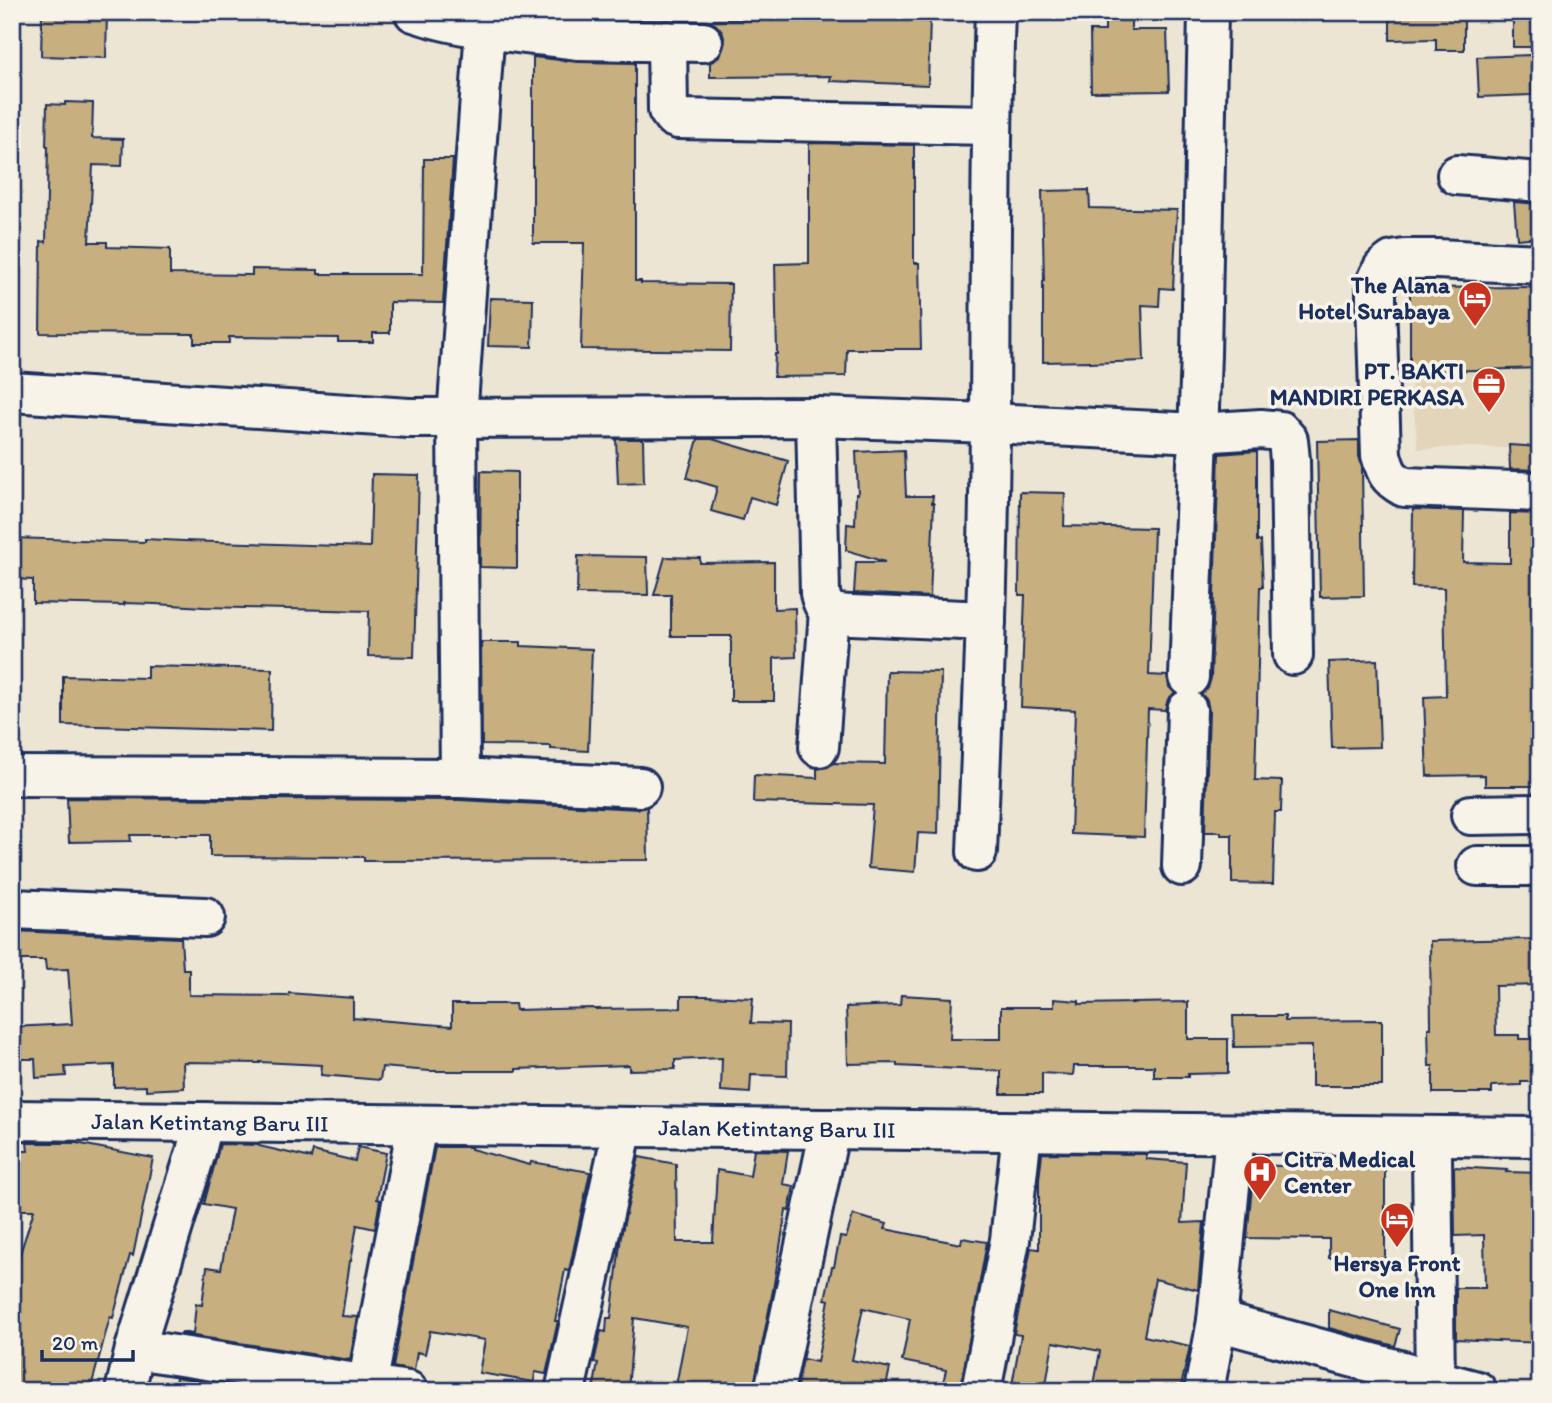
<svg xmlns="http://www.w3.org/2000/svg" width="1552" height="1403" viewBox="0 0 1552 1403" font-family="Itim,sans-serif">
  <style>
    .built { fill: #e2d5ba }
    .building { fill: #c7af7f; stroke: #1b2f5e; stroke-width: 2 }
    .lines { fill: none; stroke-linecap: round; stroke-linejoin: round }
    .minor-casing { stroke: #1b2f5e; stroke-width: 44 }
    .minor { stroke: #f7f3e8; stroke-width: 38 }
    .labels { text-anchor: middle; stroke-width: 7; stroke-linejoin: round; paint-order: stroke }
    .poi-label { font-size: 23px; font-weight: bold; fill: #1b2f5e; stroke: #f7f3e8; text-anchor: end }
    .street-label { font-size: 23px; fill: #1b2f5e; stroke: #f7f3e8 }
  </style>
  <rect width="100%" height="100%" fill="#ede5d3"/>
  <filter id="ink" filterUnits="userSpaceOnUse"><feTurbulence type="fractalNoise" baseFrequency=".0143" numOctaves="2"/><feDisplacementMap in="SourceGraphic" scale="14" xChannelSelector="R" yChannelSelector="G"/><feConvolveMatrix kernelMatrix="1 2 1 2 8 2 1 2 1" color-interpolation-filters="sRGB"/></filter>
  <g filter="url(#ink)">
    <path class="built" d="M 1540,368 L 1540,449 L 1461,447 L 1418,449 L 1410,372 Z"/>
    <path class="building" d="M 66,12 L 107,12 L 106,58 L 41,56 L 42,15 L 66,16 Z
      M 1105,12 L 1131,12 L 1131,30 L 1167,30 L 1169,91 L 1091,92 L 1090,31 L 1105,31 Z
      M 1390,12 L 1464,12 L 1464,50 L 1436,50 L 1436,39 L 1390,40 Z
      M 833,14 L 930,18 L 928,85 L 830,81 L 831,76 L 710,77 L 710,62 L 714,61 L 721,54 L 725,42 L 722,31 L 715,24 L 710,22 L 710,20 L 833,19 Z
      M 1513,21 L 1540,21 L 1540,47 L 1513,47 Z
      M 1531,55 L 1532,95 L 1479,97 L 1477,57 Z
      M 533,57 L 578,62 L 635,63 L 635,281 L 641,281 L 641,283 L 731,284 L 730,351 L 581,349 L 584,243 L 533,243 Z
      M 65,102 L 93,103 L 92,138 L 123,139 L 122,166 L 93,165 L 89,242 L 107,242 L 107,247 L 170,249 L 170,274 L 252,275 L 252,269 L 318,270 L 318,274 L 423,274 L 424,159 L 453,159 L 443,303 L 390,302 L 390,333 L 373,333 L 373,342 L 338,342 L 338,338 L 229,337 L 229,343 L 194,343 L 194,334 L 40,333 L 41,241 L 46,242 L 48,146 L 46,146 L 47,104 L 65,105 Z
      M 809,143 L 914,145 L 914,263 L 919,263 L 921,349 L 847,349 L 846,376 L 774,377 L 775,354 L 777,354 L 775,264 L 809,263 Z
      M 1089,190 L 1090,208 L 1177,210 L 1173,289 L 1160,288 L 1159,306 L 1142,305 L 1144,361 L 1090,363 L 1090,361 L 1043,362 L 1043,281 L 1044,281 L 1042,191 Z
      M 1514,202 L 1540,204 L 1540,237 L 1517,239 Z
      M 1540,287 L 1540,368 L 1410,372 L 1410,288 Z
      M 490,298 L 533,299 L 532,347 L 488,346 Z
      M 616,439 L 643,439 L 644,483 L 618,484 Z
      M 698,439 L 712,439 L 788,461 L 776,505 L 750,497 L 743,520 L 711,511 L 717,487 L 687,478 Z
      M 1359,440 L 1359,456 L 1362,467 L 1364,596 L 1320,597 L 1317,441 Z
      M 1509,445 L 1540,447 L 1540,470 L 1510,469 Z
      M 904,450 L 906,496 L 933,496 L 932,503 L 934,503 L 930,597 L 854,593 L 856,562 L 885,562 L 846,550 L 847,524 L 855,525 L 856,494 L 858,494 L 856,452 Z
      M 1257,451 L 1257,541 L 1261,541 L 1263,587 L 1260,587 L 1255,780 L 1282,781 L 1281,812 L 1275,812 L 1273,884 L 1232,883 L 1232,835 L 1221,835 L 1221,832 L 1205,832 L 1209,711 L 1207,700 L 1201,694 L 1208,688 L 1211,678 L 1219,454 Z
      M 481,471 L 517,472 L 517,568 L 480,567 Z
      M 372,474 L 419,475 L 414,657 L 368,656 L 369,611 L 204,607 L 155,604 L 124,603 L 124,605 L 33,603 L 33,580 L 12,579 L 12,538 L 145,542 L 145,539 L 184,541 L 370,547 Z
      M 1020,492 L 1065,493 L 1064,526 L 1154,528 L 1149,675 L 1167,676 L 1169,687 L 1175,693 L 1168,699 L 1165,710 L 1148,709 L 1144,837 L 1071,834 L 1075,710 L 1021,707 L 1025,595 L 1019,595 Z
      M 1413,509 L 1464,511 L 1463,562 L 1510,563 L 1510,513 L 1540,514 L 1540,786 L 1485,786 L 1485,775 L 1427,776 L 1424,697 L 1446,696 L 1444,588 L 1412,587 Z
      M 578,556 L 647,557 L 648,595 L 577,594 Z
      M 665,557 L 700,558 L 700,563 L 774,562 L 774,609 L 795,608 L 796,657 L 774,658 L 774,701 L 731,701 L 731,636 L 671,636 L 671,595 L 654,595 Z
      M 481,642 L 521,642 L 521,646 L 592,649 L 588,751 L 551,749 L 551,746 L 482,745 Z
      M 1377,660 L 1380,747 L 1332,748 L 1329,662 Z
      M 147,666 L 272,669 L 271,731 L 63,725 L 63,676 L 147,678 Z
      M 887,671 L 941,672 L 938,834 L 918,833 L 915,872 L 868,868 L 873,805 L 753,802 L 754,775 L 817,778 L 817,769 L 828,767 L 833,763 L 885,764 Z
      M 67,798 L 459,800 L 639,809 L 647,807 L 648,860 L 364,861 L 364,857 L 210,856 L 210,835 L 130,835 L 131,841 L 69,842 Z
      M 12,931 L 181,938 L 183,969 L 189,969 L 189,995 L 288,996 L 289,993 L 353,998 L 353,1018 L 452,1026 L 452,1004 L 515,1004 L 516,1010 L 593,1008 L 594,1009 L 681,1008 L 681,996 L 706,996 L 753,998 L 751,1023 L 788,1024 L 787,1076 L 751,1075 L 750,1093 L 721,1091 L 722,1058 L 675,1060 L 675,1069 L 629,1070 L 629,1065 L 516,1069 L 516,1071 L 430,1071 L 382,1067 L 380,1080 L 321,1075 L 322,1065 L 260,1062 L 260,1063 L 183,1062 L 184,1088 L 146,1090 L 146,1086 L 114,1087 L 114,1065 L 65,1067 L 66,1076 L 36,1078 L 35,1059 L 12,1059 L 12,1027 L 72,1024 L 68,969 L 46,970 L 45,960 L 12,960 Z
      M 1540,939 L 1540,985 L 1495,986 L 1496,1035 L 1519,1035 L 1519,1039 L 1540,1039 L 1540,1082 L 1521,1082 L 1521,1085 L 1492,1086 L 1492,1093 L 1433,1093 L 1433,1066 L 1429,1066 L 1428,1028 L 1431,1028 L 1430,941 Z
      M 901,995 L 952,998 L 950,1039 L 1001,1039 L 1001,1007 L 1054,1007 L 1054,999 L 1079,1001 L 1079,1004 L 1188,1002 L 1188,1039 L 1228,1039 L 1228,1073 L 1188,1074 L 1188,1077 L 1154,1077 L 1154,1066 L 1074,1066 L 1073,1075 L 1042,1073 L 1042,1094 L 1001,1094 L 1001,1071 L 897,1066 L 897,1063 L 848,1064 L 846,1007 L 900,1005 Z
      M 1233,1016 L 1285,1016 L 1285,1021 L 1382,1020 L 1382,1086 L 1312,1086 L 1312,1046 L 1234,1047 Z
      M 27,1143 L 76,1143 L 153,1158 L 133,1256 L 130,1255 L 113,1318 L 110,1317 L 90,1391 L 12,1391 L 12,1279 L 34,1210 L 12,1210 L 12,1151 L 28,1151 Z
      M 220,1144 L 259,1145 L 259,1146 L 311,1158 L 313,1151 L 355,1161 L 358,1147 L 386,1153 L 377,1199 L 380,1200 L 375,1229 L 357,1225 L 351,1261 L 350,1261 L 342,1316 L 358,1317 L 350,1360 L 181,1334 L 182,1332 L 193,1334 L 196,1304 L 202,1305 L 207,1267 L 221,1269 L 232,1209 L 204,1204 Z
      M 435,1147 L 471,1147 L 471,1149 L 530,1165 L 531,1162 L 590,1172 L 569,1271 L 565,1270 L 555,1321 L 558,1321 L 546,1374 L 535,1372 L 534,1382 L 479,1373 L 485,1340 L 430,1331 L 425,1354 L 417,1352 L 414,1371 L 393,1367 Z
      M 754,1150 L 788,1151 L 783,1184 L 794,1186 L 789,1211 L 786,1210 L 773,1290 L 753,1391 L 675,1391 L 687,1327 L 634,1318 L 628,1391 L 593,1391 L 598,1363 L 594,1362 L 601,1331 L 606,1332 L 607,1318 L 611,1318 L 621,1236 L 639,1157 L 676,1164 L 677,1242 L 713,1242 L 717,1170 L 750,1176 Z
      M 1042,1153 L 1146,1154 L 1146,1159 L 1186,1162 L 1182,1223 L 1204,1222 L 1198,1290 L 1155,1279 L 1144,1336 L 1190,1346 L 1180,1391 L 1093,1391 L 1100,1351 L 1053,1342 L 1045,1391 L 1012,1385 L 1021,1335 L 1014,1334 L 1031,1248 L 1039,1249 L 1039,1180 Z
      M 1254,1165 L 1385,1170 L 1385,1258 L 1329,1258 L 1329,1239 L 1247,1238 Z
      M 1454,1167 L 1507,1170 L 1506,1172 L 1540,1173 L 1540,1343 L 1456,1339 L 1456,1288 L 1485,1288 L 1484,1235 L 1455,1236 Z
      M 853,1215 L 887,1224 L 885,1229 L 961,1244 L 962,1238 L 987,1242 L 960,1391 L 941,1391 L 946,1370 L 902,1361 L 910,1319 L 863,1308 L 852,1360 L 890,1368 L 885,1391 L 796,1391 L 803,1359 L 817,1362 L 829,1300 L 825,1299 L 832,1267 L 834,1267 L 840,1237 L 846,1238 Z
      M 1329,1310 L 1400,1329 L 1395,1346 L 1329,1328 Z
      M 176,1377 L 200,1381 L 197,1391 L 174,1391 Z"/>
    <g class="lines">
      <g class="minor-casing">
        <g id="minor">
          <path d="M 414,12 C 466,30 524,33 578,40"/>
          <path d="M 580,12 L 578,40 L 703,42"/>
          <path d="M 667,41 L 668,110 L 673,117 L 678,119 L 991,125"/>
          <path d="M 1457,175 L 1540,182"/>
          <path d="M 1540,264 L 1437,259 L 1405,259 L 1392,261 L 1383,268 L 1376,283 L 1376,299 L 1381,455 C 1386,473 1388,478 1404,487 L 1540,492"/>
          <path d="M 12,392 L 409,418 L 816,417 L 990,423 L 1198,433 L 1261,429 L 1280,431 L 1288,440 L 1290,460 L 1293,655"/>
          <path d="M 816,417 L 820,593 C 824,613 833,614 852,615 L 986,621"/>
          <path d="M 1189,677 L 1201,354 L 1208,12"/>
          <path d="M 819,747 L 829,611"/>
          <path d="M 12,776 L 460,778 L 640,787"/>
          <path d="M 460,778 L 457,418 L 485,28"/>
          <path d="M 1471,815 L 1540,814"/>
          <path d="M 977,852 C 983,708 989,565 990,421 C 991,285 990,149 995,12"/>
          <path d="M 1182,866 L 1187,710"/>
          <path d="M 1477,866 L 1540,866"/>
          <path d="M 12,909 L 205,917"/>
          <path id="s1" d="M 12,1120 L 1540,1137"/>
          <path d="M 1433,1137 L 1432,1157 L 1435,1380 L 1433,1391"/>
          <path d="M 1217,1321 L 1477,1391"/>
          <path d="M 135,1349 L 408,1391"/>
          <path d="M 125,1391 L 135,1349 L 196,1152 L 203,1122"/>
          <path d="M 366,1391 L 417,1125"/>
          <path d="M 565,1391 L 623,1127"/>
          <path d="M 774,1391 L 830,1129"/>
          <path d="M 981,1391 L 1010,1240 L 1022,1132"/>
          <path d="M 1204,1391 L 1217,1321 L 1235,1134"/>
        </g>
      </g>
      <use href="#minor" class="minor"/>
    </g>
  </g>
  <defs>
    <g id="hotel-pin" transform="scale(1.75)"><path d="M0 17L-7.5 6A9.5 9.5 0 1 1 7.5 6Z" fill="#c8321e" stroke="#f7f3e8"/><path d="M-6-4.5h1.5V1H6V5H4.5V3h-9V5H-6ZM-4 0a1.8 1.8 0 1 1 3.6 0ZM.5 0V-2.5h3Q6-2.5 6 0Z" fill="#fff"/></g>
    <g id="office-pin" transform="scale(1.75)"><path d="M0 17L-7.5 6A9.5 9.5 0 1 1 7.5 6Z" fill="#c8321e" stroke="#f7f3e8"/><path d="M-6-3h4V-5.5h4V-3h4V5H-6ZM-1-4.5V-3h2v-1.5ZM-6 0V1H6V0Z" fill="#fff"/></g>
    <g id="hospital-pin" transform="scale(1.75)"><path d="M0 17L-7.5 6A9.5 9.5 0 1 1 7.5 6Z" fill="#c8321e" stroke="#f7f3e8"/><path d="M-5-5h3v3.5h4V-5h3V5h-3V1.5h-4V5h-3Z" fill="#fff"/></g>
  </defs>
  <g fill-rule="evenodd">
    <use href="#hotel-pin" x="1475" y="298"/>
    <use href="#office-pin" x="1489" y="384"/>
    <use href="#hospital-pin" x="1260" y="1172"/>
    <use href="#hotel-pin" x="1397" y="1219"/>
  </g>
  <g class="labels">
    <g class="poi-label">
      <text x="1450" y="293">The Alana<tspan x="1450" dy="26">Hotel Surabaya</tspan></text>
      <text x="1464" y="379">PT. BAKTI<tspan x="1464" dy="26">MANDIRI PERKASA</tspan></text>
      <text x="1284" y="1167" text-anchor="start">Citra Medical<tspan x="1284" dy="26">Center</tspan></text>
      <text x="1397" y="1271" text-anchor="middle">Hersya Front<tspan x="1397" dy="26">One Inn</tspan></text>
    </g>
    <g class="street-label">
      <text dy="8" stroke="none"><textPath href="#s1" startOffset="198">Jalan Ketintang Baru III</textPath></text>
      <text dy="8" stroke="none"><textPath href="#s1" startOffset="765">Jalan Ketintang Baru III</textPath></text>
    </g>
  </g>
  <rect width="1552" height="1403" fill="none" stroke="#f7f3e8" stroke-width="42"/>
  <rect x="21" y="21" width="1510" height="1361" fill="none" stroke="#1b2f5e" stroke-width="2.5" filter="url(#ink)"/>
  <path d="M42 1350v10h91v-10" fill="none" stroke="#1b2f5e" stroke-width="3.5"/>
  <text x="52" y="1350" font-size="21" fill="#1b2f5e" stroke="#f7f3e8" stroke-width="5" paint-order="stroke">20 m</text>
</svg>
